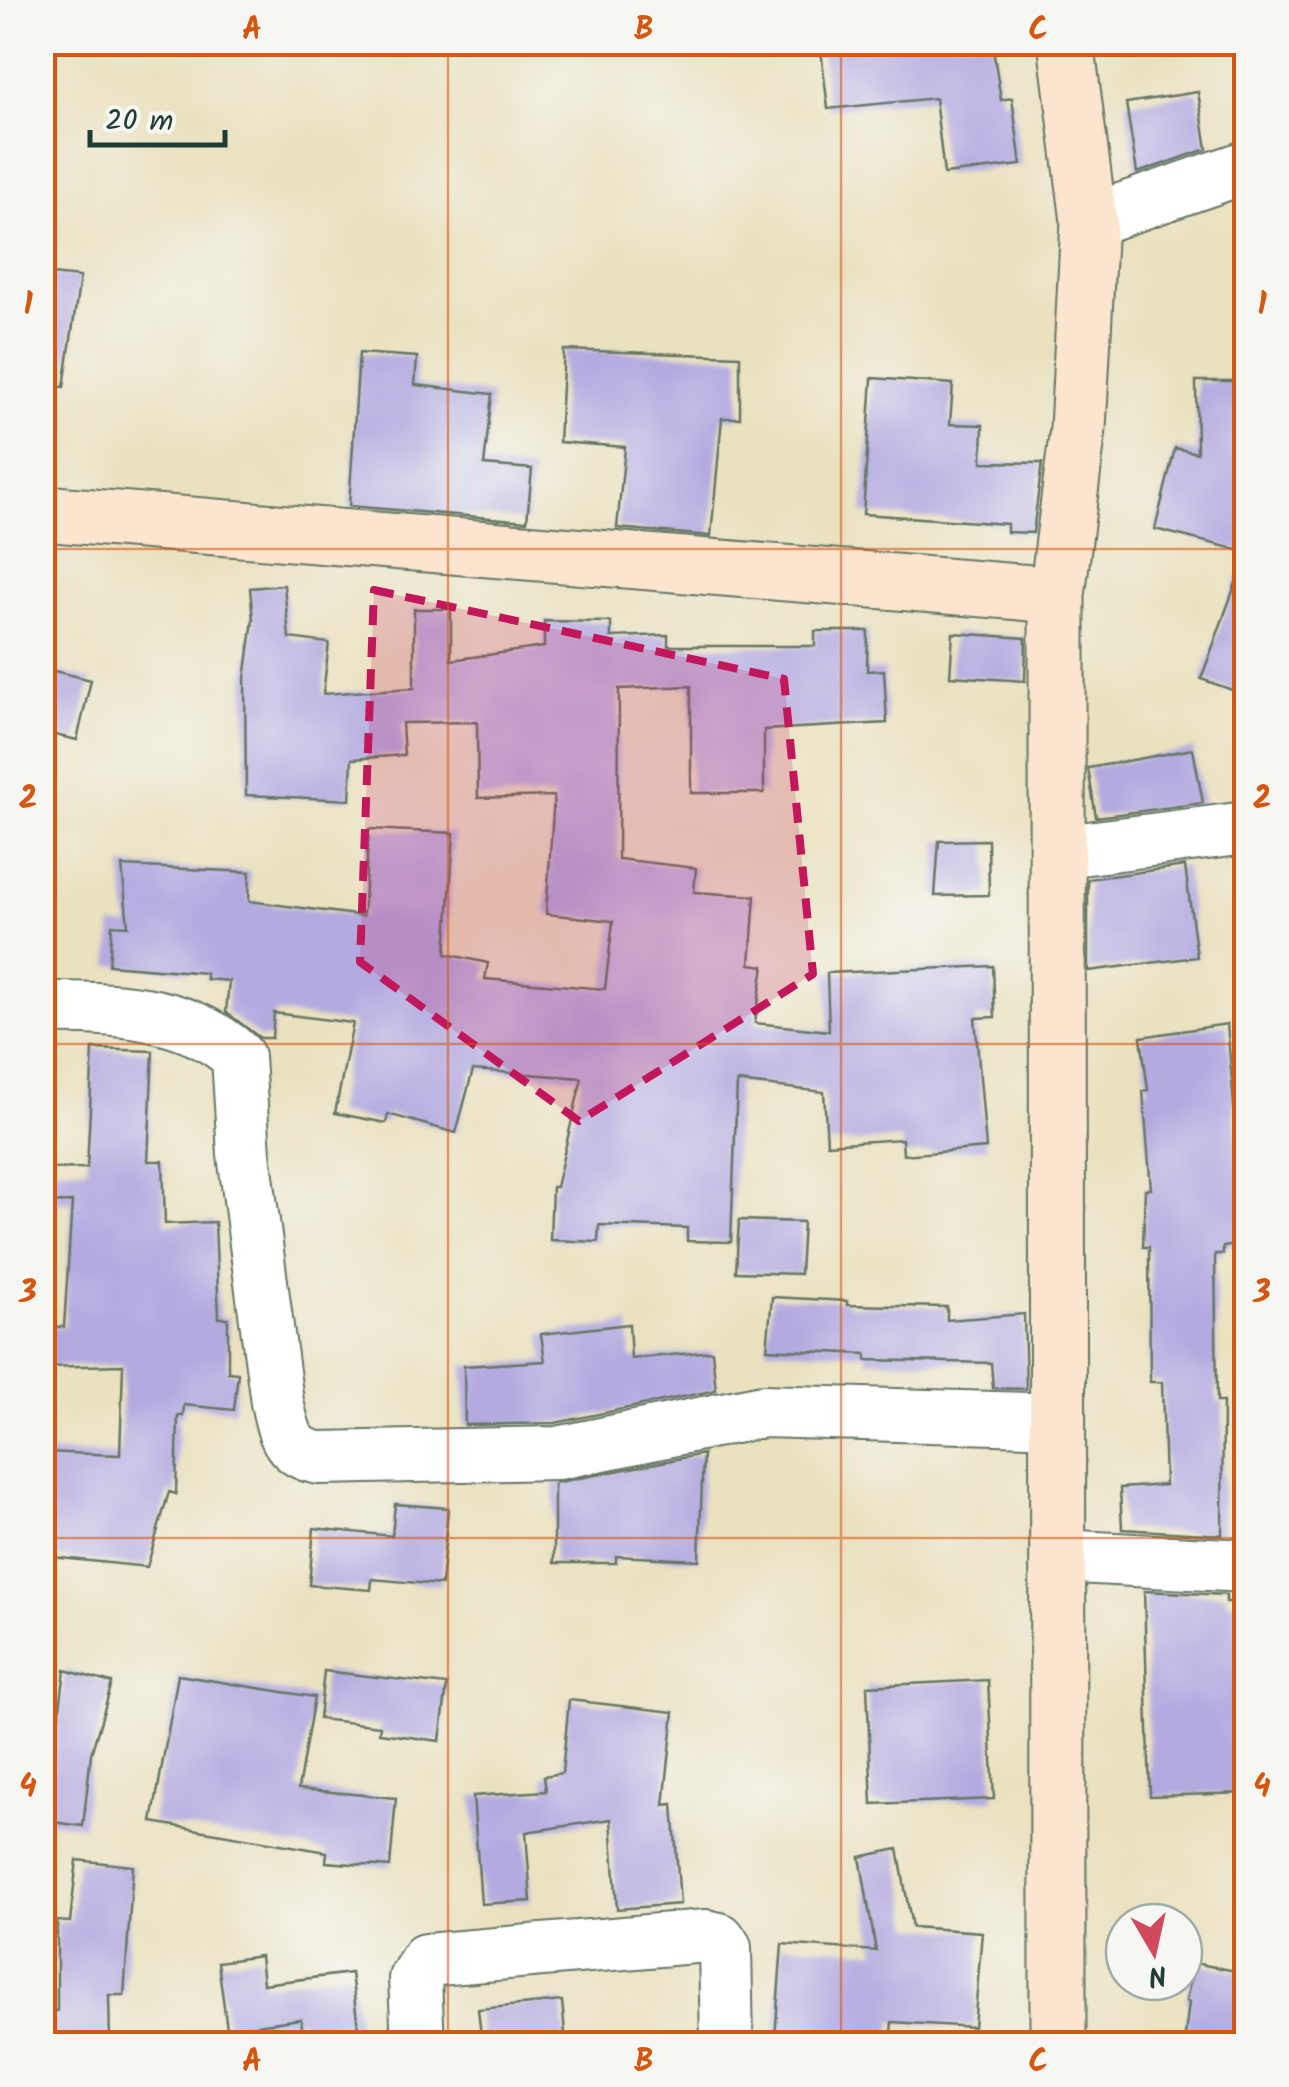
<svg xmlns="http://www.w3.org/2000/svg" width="1289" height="2087" viewBox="0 0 1289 2087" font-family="Kalam,sans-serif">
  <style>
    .building { fill: #b4aae0 }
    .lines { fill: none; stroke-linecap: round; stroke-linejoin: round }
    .street-casing { stroke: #667665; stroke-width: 56 }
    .secondary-casing { stroke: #667665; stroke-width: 59 }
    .street { stroke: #fff; stroke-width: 52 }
    .secondary { stroke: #fce5cf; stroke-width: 55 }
    .marked { fill: #c2185b; fill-opacity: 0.2; stroke: #c2185b; stroke-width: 8; stroke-dasharray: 20 12; stroke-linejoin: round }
    .grid { fill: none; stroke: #d45610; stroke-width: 2.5; stroke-opacity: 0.55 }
    .neatline { fill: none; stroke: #d45610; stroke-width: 4 }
    .grid-label { font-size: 32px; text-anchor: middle; font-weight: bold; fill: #d45610 }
  </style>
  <rect width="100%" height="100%" fill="#f6f6f2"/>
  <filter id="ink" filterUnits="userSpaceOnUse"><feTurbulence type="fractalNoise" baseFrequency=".01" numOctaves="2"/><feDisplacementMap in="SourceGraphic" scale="20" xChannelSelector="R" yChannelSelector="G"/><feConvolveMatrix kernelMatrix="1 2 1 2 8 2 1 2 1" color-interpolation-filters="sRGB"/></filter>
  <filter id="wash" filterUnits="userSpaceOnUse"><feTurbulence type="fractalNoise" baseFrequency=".0048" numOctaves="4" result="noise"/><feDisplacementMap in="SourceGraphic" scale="40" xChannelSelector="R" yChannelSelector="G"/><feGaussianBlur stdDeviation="2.25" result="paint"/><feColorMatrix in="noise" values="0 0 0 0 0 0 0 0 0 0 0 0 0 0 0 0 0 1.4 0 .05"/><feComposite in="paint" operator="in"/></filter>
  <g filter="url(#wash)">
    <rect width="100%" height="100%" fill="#eae1bf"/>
    <g id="blocks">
      <path class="building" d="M 820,42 L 992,42 L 1001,100 L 1012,98 L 1021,165 L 944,174 L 935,98 L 828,109 Z
        M 1198,92 L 1207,149 L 1137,173 L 1126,103 Z
        M 42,273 L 80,277 L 64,387 L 42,386 Z
        M 564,350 L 740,356 L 740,418 L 722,418 L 711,536 L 617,528 L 625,447 L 559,442 Z
        M 359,353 L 417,357 L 415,385 L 492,394 L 484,465 L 532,469 L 527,521 L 349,506 Z
        M 872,378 L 953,384 L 950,424 L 983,425 L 982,462 L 1042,463 L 1033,533 L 1007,532 L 1007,524 L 863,514 Z
        M 1196,381 L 1246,381 L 1246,552 L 1155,529 L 1175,448 L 1197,453 Z
        M 1242,566 L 1246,567 L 1246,695 L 1201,679 Z
        M 284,585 L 289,638 L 329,643 L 323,694 L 414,688 L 414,609 L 451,609 L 451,660 L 544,647 L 544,621 L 611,622 L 611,637 L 668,635 L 668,646 L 815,646 L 815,631 L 868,631 L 867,671 L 884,670 L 887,723 L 764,730 L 764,793 L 691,793 L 691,686 L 619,689 L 618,859 L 696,868 L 694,892 L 755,896 L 750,964 L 764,966 L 755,1023 L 829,1031 L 827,973 L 993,966 L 995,1017 L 975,1018 L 986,1148 L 903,1155 L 902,1139 L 827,1144 L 824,1092 L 737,1082 L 731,1242 L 687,1241 L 687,1228 L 599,1225 L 598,1242 L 550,1240 L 552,1187 L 556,1187 L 582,1078 L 473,1070 L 456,1133 L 388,1114 L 386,1123 L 335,1113 L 353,1023 L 274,1013 L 272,1038 L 260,1038 L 226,1012 L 229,981 L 206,979 L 206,973 L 109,965 L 112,925 L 128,926 L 122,866 L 250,872 L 249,901 L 363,916 L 369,829 L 454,833 L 446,954 L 488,963 L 485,979 L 605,989 L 613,921 L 546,914 L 554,796 L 478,798 L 477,722 L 402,723 L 404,755 L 352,759 L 350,800 L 246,795 L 245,679 L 253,620 L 250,588 Z
        M 953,633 L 1026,638 L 1025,681 L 950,676 Z
        M 42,668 L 91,680 L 77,740 L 42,732 Z
        M 1193,749 L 1203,803 L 1096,817 L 1088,768 Z
        M 988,840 L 989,895 L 935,896 L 939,841 Z
        M 1185,866 L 1197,957 L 1088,971 L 1088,879 Z
        M 1227,1024 L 1241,1187 L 1246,1186 L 1246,1243 L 1223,1247 L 1223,1254 L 1215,1254 L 1217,1402 L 1223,1402 L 1222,1535 L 1122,1529 L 1120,1488 L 1165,1485 L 1162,1382 L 1150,1382 L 1149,1247 L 1143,1247 L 1145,1189 L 1151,1189 L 1143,1091 L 1148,1090 L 1141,1037 Z
        M 93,1049 L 153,1051 L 148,1161 L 163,1161 L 165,1224 L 215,1222 L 219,1318 L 228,1318 L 228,1372 L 238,1373 L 234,1410 L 184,1405 L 183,1416 L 178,1416 L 176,1494 L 169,1492 L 147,1567 L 42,1556 L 42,1452 L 120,1455 L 123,1365 L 42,1367 L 42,1327 L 64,1327 L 72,1202 L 42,1203 L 42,1169 L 87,1168 Z
        M 739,1220 L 803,1222 L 800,1274 L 736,1272 Z
        M 772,1297 L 847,1301 L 847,1305 L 947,1307 L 947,1320 L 1024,1314 L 1026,1389 L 993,1388 L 991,1363 L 866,1360 L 866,1354 L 767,1349 Z
        M 629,1324 L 631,1359 L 712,1351 L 716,1390 L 555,1423 L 465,1425 L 464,1366 L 545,1361 L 541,1334 Z
        M 703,1454 L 699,1560 L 616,1556 L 616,1563 L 554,1563 L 554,1483 Z
        M 395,1504 L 448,1508 L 441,1585 L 372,1579 L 371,1590 L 309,1585 L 314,1528 L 392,1536 Z
        M 1144,1591 L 1226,1595 L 1226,1602 L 1246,1602 L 1246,1793 L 1150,1796 Z
        M 65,1670 L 112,1683 L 91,1754 L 83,1826 L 45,1821 Z
        M 324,1671 L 447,1685 L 440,1741 L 379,1733 L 380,1726 L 319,1719 Z
        M 178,1675 L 314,1697 L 298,1789 L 396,1798 L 390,1867 L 326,1862 L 327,1852 L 152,1822 Z
        M 988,1680 L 994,1799 L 872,1804 L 867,1686 Z
        M 569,1700 L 674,1712 L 664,1805 L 673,1804 L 680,1904 L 617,1909 L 611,1819 L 526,1832 L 531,1901 L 481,1904 L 473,1796 L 546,1791 L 544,1776 L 562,1773 Z
        M 898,1849 L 912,1927 L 982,1932 L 974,2027 L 892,2022 L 890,2044 L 775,2037 L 782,1944 L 876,1951 L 860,1857 Z
        M 77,1860 L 133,1866 L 124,1995 L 109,1995 L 110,2044 L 44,2044 L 43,2011 L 57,2011 L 57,1921 L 70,1922 Z
        M 260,1956 L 263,1984 L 351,1973 L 358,2027 L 303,2034 L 301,2019 L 227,2029 L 218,1962 Z
        M 1194,1963 L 1246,1973 L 1246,2044 L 1184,2044 L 1189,2002 L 1186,2001 Z
        M 562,2001 L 566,2044 L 482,2044 L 478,2009 Z"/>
    </g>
  </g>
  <g filter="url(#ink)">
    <use href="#blocks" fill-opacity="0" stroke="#667665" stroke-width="2.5"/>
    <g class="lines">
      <g class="street-casing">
        <path id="street" d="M 1089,221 L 1246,167
          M 1056,852 L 1246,828
          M 42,1008 C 106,1007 188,1009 238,1057 L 244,1154 L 277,1402 C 284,1432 286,1453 320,1458 L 558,1453 L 763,1411 L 1059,1420
          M 1058,1556 L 1246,1566
          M 418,2044 L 415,1979 L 426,1960 L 706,1936 L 719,1939 L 725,1948 L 727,2044"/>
      </g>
      <g class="secondary-casing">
        <path id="secondary" d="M 42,513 L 1057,595
          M 1058,2044 L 1057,595 L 1078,429 L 1089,221 L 1066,42"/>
      </g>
      <use href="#street" class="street"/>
      <use href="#secondary" class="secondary"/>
    </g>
  </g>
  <path class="marked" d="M 374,590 L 784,679 L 813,974 L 579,1121 L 360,962 Z"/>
  <path class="grid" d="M 448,42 L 448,2044M 841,42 L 841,2044M 42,549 L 1246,549M 42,1044 L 1246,1044M 42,1538 L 1246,1538"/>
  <rect width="1289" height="2087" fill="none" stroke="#f6f6f2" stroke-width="110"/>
  <g transform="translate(1154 1952) rotate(171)"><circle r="48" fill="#f6f6f2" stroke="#a0aca6" stroke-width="2.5"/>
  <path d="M0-8L18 38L0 25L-18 38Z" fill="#d1495b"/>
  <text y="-15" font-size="28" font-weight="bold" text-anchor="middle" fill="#1f3d34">N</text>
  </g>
  <path d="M90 130v15h135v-15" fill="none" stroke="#1f3d34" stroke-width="5"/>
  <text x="105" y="130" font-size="30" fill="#1f3d34" stroke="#f6f6f2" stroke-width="8" paint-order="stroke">20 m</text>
  <rect x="55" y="55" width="1179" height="1977" class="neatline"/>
  <g class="grid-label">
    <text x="252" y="39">A</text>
    <text x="644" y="39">B</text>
    <text x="1038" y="39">C</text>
    <text x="28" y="314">1</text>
    <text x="1262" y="314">1</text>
    <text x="28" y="808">2</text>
    <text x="1262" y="808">2</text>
    <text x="28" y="1302">3</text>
    <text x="1262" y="1302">3</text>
    <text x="28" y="1796">4</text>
    <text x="1262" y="1796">4</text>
    <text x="252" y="2071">A</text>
    <text x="644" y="2071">B</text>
    <text x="1038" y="2071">C</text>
  </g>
</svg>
